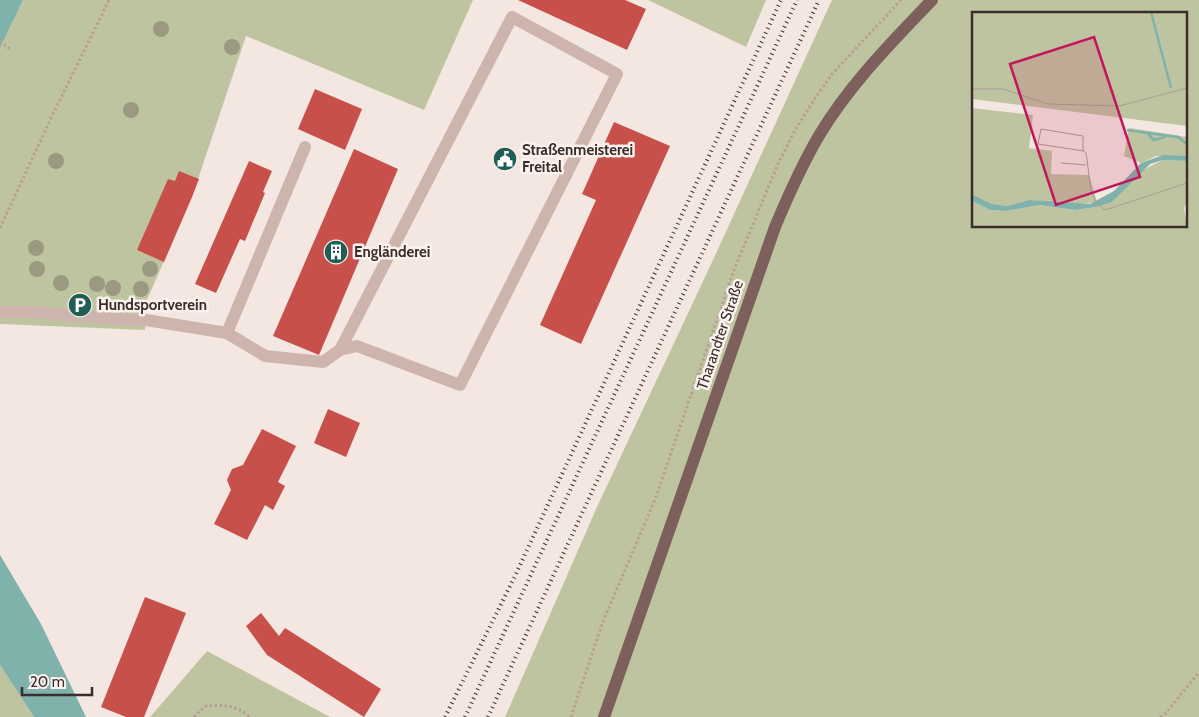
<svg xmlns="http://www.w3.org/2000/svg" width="1199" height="717" viewBox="0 0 1199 717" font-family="Cabin,sans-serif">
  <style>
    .green { fill: #bfc4a0; fill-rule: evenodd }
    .water { fill: #7fb2aa }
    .building { fill: #c8504b }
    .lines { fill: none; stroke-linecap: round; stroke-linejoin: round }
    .path { stroke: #b99e96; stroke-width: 3; stroke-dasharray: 2.5 2.5; stroke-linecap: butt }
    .minor { stroke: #cdb4ac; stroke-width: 12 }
    .major { stroke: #7d605c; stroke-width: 12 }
    .rail { stroke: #3b2d2b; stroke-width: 4; stroke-dasharray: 1 4; stroke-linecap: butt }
    .tree { fill: #9b997f }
    .labels { text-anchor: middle; stroke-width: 5; stroke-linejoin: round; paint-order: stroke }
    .poi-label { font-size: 15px; font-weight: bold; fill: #3b2d2b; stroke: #fbf2ee; text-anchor: start }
    .street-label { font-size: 15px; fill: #3b2d2b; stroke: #fbf2ee }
    .inset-river { fill: none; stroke: #7fb2aa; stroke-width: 2.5 }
    .inset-road { fill: none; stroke: #aa9d98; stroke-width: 1 }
    .view { fill: #c2185b; fill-opacity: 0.15; stroke: #c2185b; stroke-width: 2.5 }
    .inset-edge { fill: none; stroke: #3b2d2b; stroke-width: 2.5 }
  </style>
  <rect width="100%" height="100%" fill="#f4e7e1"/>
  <path class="green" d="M 23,0 L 473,0 L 424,110 L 246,36 L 192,197 L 147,300 L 145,330 L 0,324 L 0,48 Z
    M 648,0 L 766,0 L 746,47 Z
    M 832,0 L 1199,0 L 1199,717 L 505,717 L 597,507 L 713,260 ZM 973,14 L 1185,14 L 1185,226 L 973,226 Z
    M 207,651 L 330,717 L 150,717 Z
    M 0,665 L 34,717 L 0,717 Z"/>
  <path class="water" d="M 0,0 L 23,0 L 0,48 Z
    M 0,555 L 41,624 L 86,717 L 34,717 L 0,665 Z"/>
  <path class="building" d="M 518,0 L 625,0 L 646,9 L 627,50 Z
    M 315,89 L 362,109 L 345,150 L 298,129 Z
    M 614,122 L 670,146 L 581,344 L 540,325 L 596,200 L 582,194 Z
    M 354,149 L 398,169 L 319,355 L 273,336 Z
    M 249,161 L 272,171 L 263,192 L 265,193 L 245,241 L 240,239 L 216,293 L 195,284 Z
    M 179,171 L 199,179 L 192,197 L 164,262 L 137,250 L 168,179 L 175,181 Z
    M 328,409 L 360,423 L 346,457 L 314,443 Z
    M 262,429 L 296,446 L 278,482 L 285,486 L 273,510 L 265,505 L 247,540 L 214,524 L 231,490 L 227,480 L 232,469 L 243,465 Z
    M 145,597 L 186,613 L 144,717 L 126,717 L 101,707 Z
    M 261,613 L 279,636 L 285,628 L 381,689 L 364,717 L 267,655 L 246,626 Z"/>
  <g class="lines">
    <path class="path" d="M 0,41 L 11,50
      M 0,228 L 52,116 L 109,0
      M 194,717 L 205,706 C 224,705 235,704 250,717
      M 571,717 L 602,624 L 656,497 L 734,270 L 778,164 L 795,130 L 816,97 L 833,73 L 901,0
      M 1160,717 L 1166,713 L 1199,672"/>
    <path class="minor" d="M 0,312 L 26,312 L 131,320 L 146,320 L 227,333 L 265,356 L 323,362 L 340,350 L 357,346 L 460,385 L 617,74 L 512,17 L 340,350
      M 227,333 L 305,147"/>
    <path class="major" d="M 604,717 L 775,227 C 788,196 802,164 820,134 C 850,84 892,42 932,0"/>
    <path class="rail" d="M 445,717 L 515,576 L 781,0
      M 465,717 L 797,0
      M 488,717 L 819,0"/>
  </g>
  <g class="tree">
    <circle cx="161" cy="29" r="8"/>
    <circle cx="232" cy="47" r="8"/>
    <circle cx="131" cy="110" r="8"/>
    <circle cx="56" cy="161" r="8"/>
    <circle cx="36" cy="248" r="8"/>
    <circle cx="37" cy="269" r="8"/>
    <circle cx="150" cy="269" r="8"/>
    <circle cx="61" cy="283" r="8"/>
    <circle cx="97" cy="284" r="8"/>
    <circle cx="113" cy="288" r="8"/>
    <circle cx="141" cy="289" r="8"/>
  </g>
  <defs>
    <g id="civic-disc" transform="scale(1.25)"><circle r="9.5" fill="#1f5e55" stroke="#fbf2ee"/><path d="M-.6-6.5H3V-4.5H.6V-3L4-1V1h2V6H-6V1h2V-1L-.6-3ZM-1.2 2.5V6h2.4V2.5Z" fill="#fff"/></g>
    <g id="building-disc" transform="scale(1.25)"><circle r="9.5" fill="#1f5e55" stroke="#fbf2ee"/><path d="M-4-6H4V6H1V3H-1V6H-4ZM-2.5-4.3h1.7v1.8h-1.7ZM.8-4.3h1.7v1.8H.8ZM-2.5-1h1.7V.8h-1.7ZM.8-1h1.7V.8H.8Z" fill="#fff"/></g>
    <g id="parking-disc" transform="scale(1.25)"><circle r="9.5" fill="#1f5e55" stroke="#fbf2ee"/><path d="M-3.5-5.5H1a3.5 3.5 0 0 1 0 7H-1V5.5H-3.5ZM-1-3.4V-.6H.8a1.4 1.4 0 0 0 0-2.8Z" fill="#fff"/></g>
  </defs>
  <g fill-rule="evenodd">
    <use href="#civic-disc" x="505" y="159"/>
    <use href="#building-disc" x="336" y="252"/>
    <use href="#parking-disc" x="80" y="305"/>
  </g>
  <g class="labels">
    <g class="poi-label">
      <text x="522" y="155">Straßenmeisterei<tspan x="522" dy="17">Freital</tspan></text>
      <text x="354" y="257">Engländerei</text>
      <text x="98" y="310">Hundsportverein</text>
    </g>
    <g class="street-label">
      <text transform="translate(720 335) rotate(-71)" y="5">Tharandter Straße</text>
    </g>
  </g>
  <g transform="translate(972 12)">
    <rect width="215" height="215" fill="#f4e7e1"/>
    <path d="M 0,0 L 215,0 L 215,114 L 0,87 ZM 0,96 L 61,103 L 57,136 L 80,139 L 79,162 L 117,163 L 125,190 L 102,193 L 57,188 L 35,194 L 19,193 L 0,182 ZM 157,116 L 215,125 L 215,144 L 184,144 L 169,151 L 152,144 ZM 191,148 L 215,149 L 215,189 L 212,196 L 215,215 L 0,215 L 0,189 L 18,198 L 34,199 L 67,193 L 103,198 L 125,195 L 140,190 L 167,160 Z" fill="#bfc4a0"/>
    <path d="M 191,143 L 215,144 L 215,149 L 191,148 L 178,152 L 140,190 L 125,195 L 103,198 L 67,193 L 34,199 L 18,198 L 0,189 L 0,182 L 19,192 L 35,194 L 57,188 L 118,192 L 142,179 L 169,151 Z" fill="#7fb2aa"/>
    <path class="inset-river" d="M 179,0 L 199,76M 155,118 L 206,125 L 215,132M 176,122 L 182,128 L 193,125"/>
    <path class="inset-road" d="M 0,77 L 31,77 L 75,92 L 147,94 L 215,76M 112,139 L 66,132 L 69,117 L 111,124 L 111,138 L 114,141 L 115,148 L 119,178 L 124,190 L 133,198 L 215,171M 89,151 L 114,153"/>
    <path class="view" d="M 122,25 L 168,165 L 84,193 L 38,52 Z"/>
    <rect width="215" height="215" class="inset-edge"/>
  </g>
  <path d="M22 687v8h70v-8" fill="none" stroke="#3b2d2b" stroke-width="2.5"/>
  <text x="30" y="687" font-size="15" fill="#3b2d2b" stroke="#fbf2ee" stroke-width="4" paint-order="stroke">20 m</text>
</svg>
